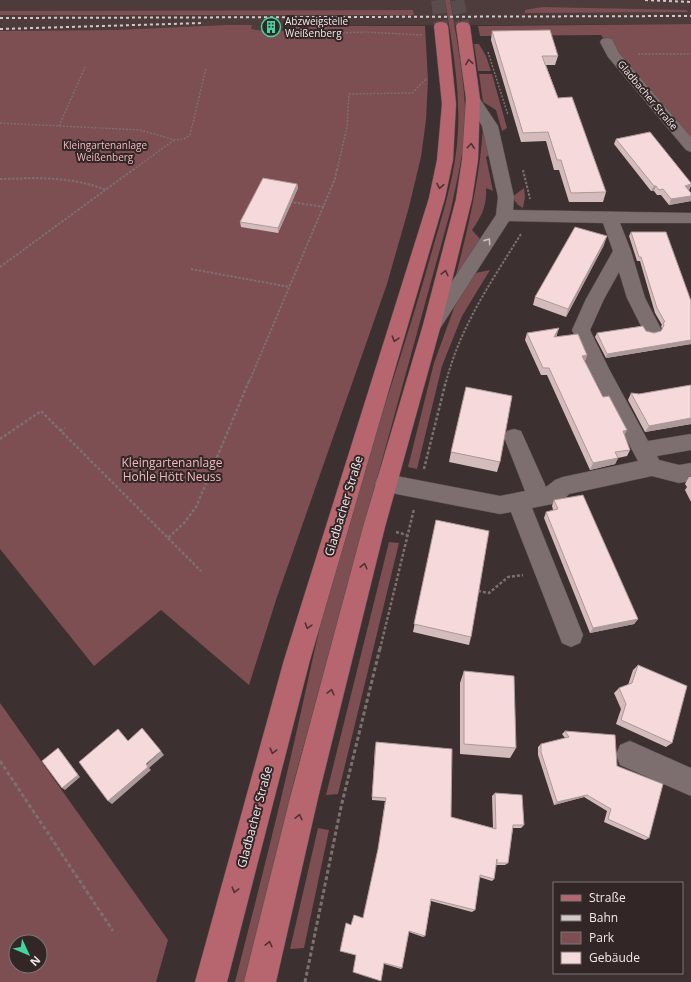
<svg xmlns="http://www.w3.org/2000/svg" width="691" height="982" viewBox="0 0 691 982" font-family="'Open Sans',sans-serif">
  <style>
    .built { fill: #4e3b3c }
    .green { fill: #7d4e52; fill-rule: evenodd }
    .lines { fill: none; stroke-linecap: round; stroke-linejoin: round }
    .major-tunnel { stroke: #584c4d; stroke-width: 14; stroke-dasharray: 14 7; stroke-linecap: butt }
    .minor-casing { stroke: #5a4f4f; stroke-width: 1 }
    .major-casing { stroke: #5a4f4f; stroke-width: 1 }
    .path-far3 { stroke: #7c7071; stroke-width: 1.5; stroke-dasharray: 2 1.5; stroke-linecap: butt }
    .path-far2 { stroke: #7c7071; stroke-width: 2; stroke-dasharray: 2.5 1.5; stroke-linecap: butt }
    .path-far1 { stroke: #7c7071; stroke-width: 2.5; stroke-dasharray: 3 2; stroke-linecap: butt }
    .path { stroke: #7c7071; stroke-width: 3; stroke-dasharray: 4 2.5; stroke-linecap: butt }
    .minor { fill: #7d6e6f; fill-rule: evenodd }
    .major { fill: #b7656f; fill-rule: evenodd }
    .rail { stroke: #d2c9c9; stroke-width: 2; stroke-dasharray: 3 3; stroke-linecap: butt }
    .wall { fill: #d4bbbc }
    .shaded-wall { fill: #ac9999 }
    .building { fill: #f6dadb; stroke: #ac9999 }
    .oneway { stroke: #4d3335 }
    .oneway2 { stroke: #c9bfbf }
    .labels { text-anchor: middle; stroke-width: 4; stroke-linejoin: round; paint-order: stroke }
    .far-poi-label { font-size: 10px; fill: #f2eaea; stroke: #332627; text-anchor: start }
    .far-street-label { font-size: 10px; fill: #f2eaea; stroke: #332627 }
    .far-park-label { font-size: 10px; fill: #f3babd; stroke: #332627 }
    .park-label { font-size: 12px; fill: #f3babd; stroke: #332627 }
    .street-label { font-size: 12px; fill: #f2eaea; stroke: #332627 }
  </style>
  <rect width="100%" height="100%" fill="#3d3031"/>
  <path class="built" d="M 0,0 L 691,0 L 691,24 L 290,26 L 290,30 L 272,32 L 251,29 L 251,25 L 224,25 L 114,30 L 0,31 Z"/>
  <path class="green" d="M 445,0 L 450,0 C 456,35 463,71 465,106 C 467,141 458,176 451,209 L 294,781 L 245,982 L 235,982 C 254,908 273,834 290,760 C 305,697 317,633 334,571 C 362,469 399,368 428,265 C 440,222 456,177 458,131 C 460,87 452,43 445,0 Z
    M 542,7 L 686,10 L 688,12 L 525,13 L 525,10 Z
    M 413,10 L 414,15 L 0,15 L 0,11 Z
    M 691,24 L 691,145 L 601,35 L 480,36 L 478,26 Z
    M 224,25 L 252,25 L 251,29 L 273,32 L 290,30 L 290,26 L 425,26 L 428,81 L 426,120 L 421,157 L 409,207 L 387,284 L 277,597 L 249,685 L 161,610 L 94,666 L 0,549 L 0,31 L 114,30 Z
    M 474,44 L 479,44 L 486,56 L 491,71 L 478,71 Z
    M 479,74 L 492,74 L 507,128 L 502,131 L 496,110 L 483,102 Z
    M 483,126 L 492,153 L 486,157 L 493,191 L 486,188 C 487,205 482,216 472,230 L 481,240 L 455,279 C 468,228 480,179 483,126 Z
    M 524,188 L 525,197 L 523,208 L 518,205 L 512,197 Z
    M 490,270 L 462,316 L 442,366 L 417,469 L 408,467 L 434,363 L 454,308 L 471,274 Z
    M 389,542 L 399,543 L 338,794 L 326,795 Z
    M 0,703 L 168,940 L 156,982 L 0,982 ZM 16,942 L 40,942 L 40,966 L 16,966 Z
    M 318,828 L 329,830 L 304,948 L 290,949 Z"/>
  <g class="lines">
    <path class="major-tunnel" d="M 438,0 L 441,26
      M 457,0 L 463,26"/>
    <g class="minor-casing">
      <path id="minor" d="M 607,38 L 612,39 L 619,53 L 691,137 L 691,152 L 686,150 L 608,57 L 600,42 L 602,39 Z
        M 473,95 L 478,96 L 498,126 L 514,197 L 513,210 L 691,213 L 691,223 L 620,223 L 631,251 L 645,298 L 661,329 L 659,334 L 652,336 L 645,334 L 627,298 L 619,272 L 604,299 L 590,330 L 609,369 L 648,441 L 691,434 L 691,450 L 657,456 L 659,460 L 679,465 L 691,463 L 691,481 L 679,483 L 652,476 L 569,494 L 562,502 L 532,508 L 583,635 L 580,643 L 571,647 L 562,643 L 511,512 L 500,514 L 386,492 L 378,489 L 375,483 L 378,477 L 386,474 L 500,496 L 525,491 L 504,437 L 507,431 L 514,429 L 521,431 L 546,487 L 555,480 L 563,477 L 638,461 L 589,369 L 572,330 L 586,299 L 613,251 L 603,223 L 509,221 L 439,330 L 432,332 L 425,330 L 423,325 L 496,215 L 498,197 L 482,126 L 466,99 L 468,96 Z
        M 630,741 L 691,768 L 691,796 L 620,765 L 616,755 L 620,745 Z"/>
    </g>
    <g class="major-casing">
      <path id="major" d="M 441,22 L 446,23 L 448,26 L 456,104 L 453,160 L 445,198 L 310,660 L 227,982 L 195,982 L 284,660 L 429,198 L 437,160 L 442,104 L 434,26 L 436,23 Z
        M 463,22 L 468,23 L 470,26 L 480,99 L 478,160 L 472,199 L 441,325 L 385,527 L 318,798 L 276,982 L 244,982 L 290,798 L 363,527 L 423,325 L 456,199 L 462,160 L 466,99 L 456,26 L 458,23 Z"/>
    </g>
    <path class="path-far3" d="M 294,31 L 312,34 L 365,32 L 423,35
      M 488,52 L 508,115
      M 638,54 L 691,54
      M 0,123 L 140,130 L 175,140 L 184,139 L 190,135 L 206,68
      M 59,126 L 85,67
      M 133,170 L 174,140
      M 337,170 L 347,127 L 349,94 L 412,93 L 427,78"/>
    <path class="path-far2" d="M 523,170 L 530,199
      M 0,179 C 36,178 71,176 106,190
      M 290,202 L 325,207
      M 0,267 L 134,169
      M 191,269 L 290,287
      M 249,382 L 335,179 L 337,169
      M 446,382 C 460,327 491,282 521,234"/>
    <path class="path-far1" d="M 60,431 L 65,428
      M 0,439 L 41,411 L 168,538 L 184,523 L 196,507 L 249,381
      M 424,469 L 446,381
      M 396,532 L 407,535
      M 168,538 L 201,571
      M 478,591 L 489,593 L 508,577 L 523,575
      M 380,649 L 414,509"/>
    <path class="path" d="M 0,761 L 113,931
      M 305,982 L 341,807 L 380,648"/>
    <use href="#minor" class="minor"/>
    <use href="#major" class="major"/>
    <path class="rail" d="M 645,0 L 691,2
      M 0,18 L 691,16
      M 0,29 L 204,23"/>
  </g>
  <path class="wall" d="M 492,31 L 558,56 L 555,65 L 546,65 L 558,98 L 606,192 L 603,202 L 569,202 L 559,170 L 554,170 L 546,141 L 521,142 L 491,40 Z
    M 616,139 L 691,183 L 691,186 L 689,190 L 691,201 L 669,205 L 661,195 L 657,195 L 654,191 L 651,191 L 614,144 Z
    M 297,184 L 298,188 L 278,233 L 241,227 L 240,222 Z
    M 631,232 L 691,301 L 691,344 L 606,358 L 595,337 L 597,333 L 646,331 L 654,333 L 661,331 L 662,329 L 661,326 L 662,325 L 655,313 L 640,261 L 637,261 L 629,236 Z
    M 604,245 L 566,317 L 533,305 L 535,297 Z
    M 527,333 L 557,335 L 556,337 L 587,355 L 585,361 L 603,397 L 627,430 L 624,435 L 630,450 L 627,456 L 618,458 L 615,464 L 590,470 L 547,375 L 541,375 L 525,340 Z
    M 691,385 L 691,424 L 645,432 L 628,400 L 631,393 L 639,394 Z
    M 451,452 L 500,462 L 497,472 L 449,462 Z
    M 689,477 L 691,477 L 691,502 L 685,490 L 687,487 L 685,484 Z
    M 554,500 L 638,619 L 634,624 L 590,633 L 544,518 L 546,512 L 553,510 L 552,506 Z
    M 436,520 L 471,637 L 469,645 L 413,632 Z
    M 638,665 L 672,743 L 666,747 L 616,724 L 621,709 L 614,693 L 619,688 L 628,685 L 633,670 Z
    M 464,671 L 516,748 L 510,758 L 460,754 L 460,683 Z
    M 565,731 L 617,766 L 649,838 L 645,840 L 604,822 L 607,811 L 584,797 L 554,805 L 538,755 L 538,747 L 541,744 L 565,738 L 562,734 Z
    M 375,746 L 451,817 L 493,828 L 492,796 L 495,793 L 524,825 L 521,828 L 513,828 L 508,863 L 505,865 L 496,865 L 494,879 L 492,881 L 479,877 L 475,910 L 472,912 L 431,901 L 425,936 L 423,937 L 409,932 L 402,968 L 401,969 L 341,951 L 340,951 L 351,925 L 363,918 L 378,851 L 385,801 L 372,800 Z"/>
  <path class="shaded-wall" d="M 297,184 L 298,188 L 278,233 L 278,228 Z
    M 691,184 L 689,190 L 683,191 L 685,186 Z
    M 654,186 L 656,186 L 654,191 L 651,191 Z
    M 691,196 L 691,201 L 669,205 L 671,199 Z
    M 607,236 L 604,245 L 566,317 L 568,309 Z
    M 559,328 L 557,335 L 552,345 L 554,337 Z
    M 691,340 L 691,344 L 606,358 L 607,354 Z
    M 587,355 L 584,362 L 582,356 Z
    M 691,418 L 691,424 L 645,432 L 649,426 Z
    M 627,430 L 623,436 L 623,431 Z
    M 618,458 L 615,464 L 590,470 L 593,463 Z
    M 638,619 L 634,624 L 590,633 L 593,628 Z
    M 58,748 L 60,750 L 80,777 L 65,790 L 62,788 Z
    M 161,751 L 164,755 L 149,768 L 151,770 L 112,804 L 108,801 Z
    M 587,795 L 584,797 L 554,805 L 557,802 Z"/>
  <path class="building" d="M 550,30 L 558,56 L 542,56 L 558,98 L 572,97 L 606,192 L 571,193 L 561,160 L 557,160 L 548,132 L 523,133 L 492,31 Z
    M 650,132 L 691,183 L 691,184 L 685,186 L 691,193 L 691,196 L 671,199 L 663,189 L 659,190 L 656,186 L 654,186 L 616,139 Z
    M 263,178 L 297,184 L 278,228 L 240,222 Z
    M 575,227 L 607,236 L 568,309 L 535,297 Z
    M 631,232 L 666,232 L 691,301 L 691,340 L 607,354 L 597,333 L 643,326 L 646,331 L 654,333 L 661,331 L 664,325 L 663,322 L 665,322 L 657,308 L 641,257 L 639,257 Z
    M 559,328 L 554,337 L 578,334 L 587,355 L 582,356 L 603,397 L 609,396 L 627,430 L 623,431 L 630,450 L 615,452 L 618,458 L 593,463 L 549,368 L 543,368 L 527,333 Z
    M 691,385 L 691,418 L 649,426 L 631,393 L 639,394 Z
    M 466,387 L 512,396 L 500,462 L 451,452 Z
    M 583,495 L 638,619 L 593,628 L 546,512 L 558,509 L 554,500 Z
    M 436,520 L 489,531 L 471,637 L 414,624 Z
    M 638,665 L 687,686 L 672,743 L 621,720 L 626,704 L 619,688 L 632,683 Z
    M 464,671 L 514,676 L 516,748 L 464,744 Z
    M 142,728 L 161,751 L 146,764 L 148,767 L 108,801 L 79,762 L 118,729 L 128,741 Z
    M 565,731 L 615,735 L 617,766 L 663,784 L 649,838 L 608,819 L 611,809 L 587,795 L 557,802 L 541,752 L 541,744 L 569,737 Z
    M 376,742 L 452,749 L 451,817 L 496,829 L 495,793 L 522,795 L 524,825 L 513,825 L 508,863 L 497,863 L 497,859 L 494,879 L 480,875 L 475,910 L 431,899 L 425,936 L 409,931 L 402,968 L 384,963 L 381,981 L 353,972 L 356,955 L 340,951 L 346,923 L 351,925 L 354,915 L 363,918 L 378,849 L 386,798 L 372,797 Z
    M 58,748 L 78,775 L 62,788 L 42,761 Z"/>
  <defs><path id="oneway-chevron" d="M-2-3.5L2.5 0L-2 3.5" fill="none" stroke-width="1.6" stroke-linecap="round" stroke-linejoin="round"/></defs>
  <g class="oneway">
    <use href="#oneway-chevron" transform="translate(469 62) rotate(-99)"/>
    <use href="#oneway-chevron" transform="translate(471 146) rotate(-85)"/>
    <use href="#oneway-chevron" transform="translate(440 186) rotate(101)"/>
    <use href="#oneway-chevron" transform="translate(445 273) rotate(-76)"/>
    <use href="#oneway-chevron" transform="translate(395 339) rotate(107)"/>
    <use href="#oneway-chevron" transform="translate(364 566) rotate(-76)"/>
    <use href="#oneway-chevron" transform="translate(308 626) rotate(107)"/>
    <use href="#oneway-chevron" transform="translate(331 692) rotate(-76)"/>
    <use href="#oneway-chevron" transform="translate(273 751) rotate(105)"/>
    <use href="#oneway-chevron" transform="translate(299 817) rotate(-77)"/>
    <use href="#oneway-chevron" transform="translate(235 890) rotate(105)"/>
    <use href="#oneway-chevron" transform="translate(269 944) rotate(-77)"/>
  </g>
  <use class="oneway2" href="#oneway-chevron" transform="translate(488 241) rotate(-55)"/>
  <defs>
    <g id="building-ring" transform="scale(1)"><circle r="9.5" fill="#332627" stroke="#43d4a0" stroke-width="1.5"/><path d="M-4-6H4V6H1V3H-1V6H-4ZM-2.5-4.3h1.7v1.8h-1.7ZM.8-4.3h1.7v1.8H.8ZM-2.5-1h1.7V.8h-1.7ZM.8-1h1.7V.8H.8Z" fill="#43d4a0"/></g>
  </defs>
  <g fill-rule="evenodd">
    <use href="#building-ring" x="271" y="27"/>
  </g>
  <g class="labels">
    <g class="far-poi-label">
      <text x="285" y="25">Abzweigstelle<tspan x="285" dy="12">Weißenberg</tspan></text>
    </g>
    <g class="far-street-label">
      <text transform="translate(648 95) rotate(50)" y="4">Gladbacher Straße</text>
    </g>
    <g class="far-park-label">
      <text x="105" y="149">Kleingartenanlage<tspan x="105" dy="12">Weißenberg</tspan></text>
    </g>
    <g class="park-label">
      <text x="172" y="467">Kleingartenanlage<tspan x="172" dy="14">Hohle Hött Neuss</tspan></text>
    </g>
    <g class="street-label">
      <text transform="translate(344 506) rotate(-73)" y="4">Gladbacher Straße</text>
      <text transform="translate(255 817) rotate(-75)" y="4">Gladbacher Straße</text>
    </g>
  </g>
  <rect x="553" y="882" width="130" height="92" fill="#332627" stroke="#7f7475"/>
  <rect x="561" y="895" width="20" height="6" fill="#b7656f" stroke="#7f7475"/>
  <text x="589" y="902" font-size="12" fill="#f2eaea">Straße</text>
  <rect x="561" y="915" width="20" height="6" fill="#d2c9c9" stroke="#7f7475"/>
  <text x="589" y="922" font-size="12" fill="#f2eaea">Bahn</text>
  <rect x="561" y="932" width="20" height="12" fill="#7d4e52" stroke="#7f7475"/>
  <text x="589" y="942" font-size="12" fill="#f2eaea">Park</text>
  <rect x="561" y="952" width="20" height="12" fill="#f6dadb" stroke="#7f7475"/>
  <text x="589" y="962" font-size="12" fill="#f2eaea">Gebäude</text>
  <g transform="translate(28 954) rotate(134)"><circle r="19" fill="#332627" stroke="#7f7475"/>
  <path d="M0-3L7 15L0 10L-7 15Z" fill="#43d4a0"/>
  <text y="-6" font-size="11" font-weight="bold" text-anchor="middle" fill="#f2eaea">N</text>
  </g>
</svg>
